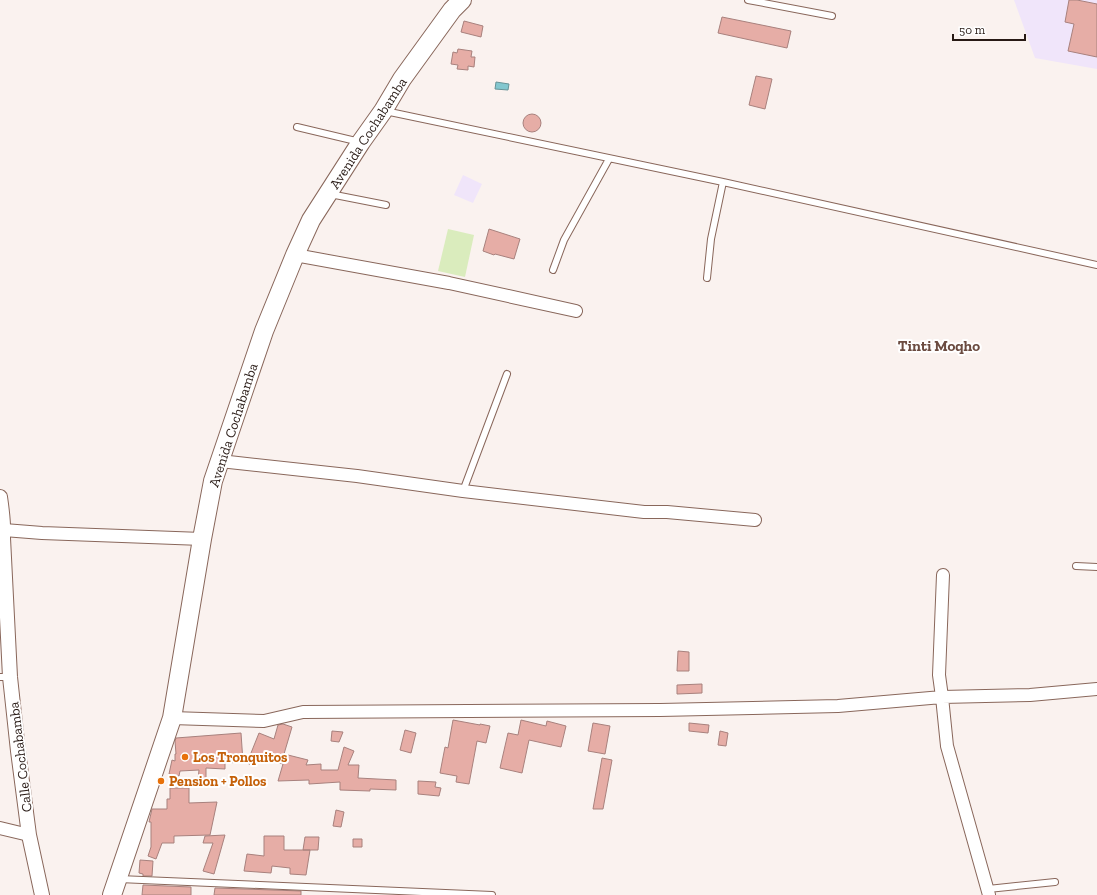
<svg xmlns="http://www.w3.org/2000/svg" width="1097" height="895" viewBox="0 0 1097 895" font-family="'Zilla Slab',serif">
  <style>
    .industrial { fill: #f0e5fa }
    .green { fill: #daecbd }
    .water { fill: #83c7cf; stroke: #679397 }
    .building { fill: #e6ada6; stroke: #a8817d }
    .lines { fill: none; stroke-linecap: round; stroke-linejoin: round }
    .service-casing { stroke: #89675b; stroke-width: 8 }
    .minor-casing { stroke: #89675b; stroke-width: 14 }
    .tertiary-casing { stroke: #89675b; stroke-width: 16 }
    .primary-casing { stroke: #89675b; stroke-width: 20 }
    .service { stroke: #fff; stroke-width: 6 }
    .minor { stroke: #fff; stroke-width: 12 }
    .tertiary { stroke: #fff; stroke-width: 14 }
    .primary { stroke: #fff; stroke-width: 18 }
    .food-dot { fill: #e8710a; stroke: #fff; stroke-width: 1.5 }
    .labels { text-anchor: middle; stroke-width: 4; stroke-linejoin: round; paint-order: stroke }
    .street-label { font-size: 14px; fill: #271914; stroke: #fff }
    .food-label { font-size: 14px; font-weight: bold; fill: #c56008; stroke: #fff; text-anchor: start }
    .neighbourhood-label { font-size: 15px; font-weight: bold; fill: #6b4b40; stroke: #fff }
  </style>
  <rect width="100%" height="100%" fill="#faf2ef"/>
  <path class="industrial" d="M 1014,0 L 1097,0 L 1097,69 L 1035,58 Z
    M 463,175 L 482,184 L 473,203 L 454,195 Z"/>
  <path class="green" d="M 448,229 L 474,235 L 465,277 L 438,271 Z"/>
  <path class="water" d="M 496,82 L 509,84 L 508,90 L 495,89 Z"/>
  <path class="building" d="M 1069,0 L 1077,0 L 1097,4 L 1097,57 L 1068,51 L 1074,24 L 1065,22 Z
    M 722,17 L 791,31 L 787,48 L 718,33 Z
    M 464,21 L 483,26 L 481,37 L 461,32 Z
    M 458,49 L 472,51 L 471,57 L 475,57 L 474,67 L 468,66 L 468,70 L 457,69 L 458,65 L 451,64 L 453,52 L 457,53 Z
    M 756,76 L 772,79 L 765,109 L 749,105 Z
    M523 123a9 9 0 1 1 18 0a9 9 0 1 1-18 0Z
    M 489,229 L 520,239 L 514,259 L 495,254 L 494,255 L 483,251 Z
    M 678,651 L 689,652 L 689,671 L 677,671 Z
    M 702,684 L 702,693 L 677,694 L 677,685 Z
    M 453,720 L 480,725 L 480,724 L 490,726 L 486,743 L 477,741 L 469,784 L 456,782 L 457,776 L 440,773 L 445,747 L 448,748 Z
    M 521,720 L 546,726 L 547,721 L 566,726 L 561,747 L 529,740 L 522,773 L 500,768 L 508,733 L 518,735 Z
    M 593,723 L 610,726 L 605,754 L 588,751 Z
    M 689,723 L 709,725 L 708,733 L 689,731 Z
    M 283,724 L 292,727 L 284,754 L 308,760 L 306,765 L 321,764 L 321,770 L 338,770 L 344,747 L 354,751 L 348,765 L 359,765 L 358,778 L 396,780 L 396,790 L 370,789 L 370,791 L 340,790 L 340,782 L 309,784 L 309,780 L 278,781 L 283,764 L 258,757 L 254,766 L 247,763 L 259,733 L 274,739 L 278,725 Z
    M 405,730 L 416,733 L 411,753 L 400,750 Z
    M 332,731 L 343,732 L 339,742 L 331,741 Z
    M 720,731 L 728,733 L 726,746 L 718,745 Z
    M 241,733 L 243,762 L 225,763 L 225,769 L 206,768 L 206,781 L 198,780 L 199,770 L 180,771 L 179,776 L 169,774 L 172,760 L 175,761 L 175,754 L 176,754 L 175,741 L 176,738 Z
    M 602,758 L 612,760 L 603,809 L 593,809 Z
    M 418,781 L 436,782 L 435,787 L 441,788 L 439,796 L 418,794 Z
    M 170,788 L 189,788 L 189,803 L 217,802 L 210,835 L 174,836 L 174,843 L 162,843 L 156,859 L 148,856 L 151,847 L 151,822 L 149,822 L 152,809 L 167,809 L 167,799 L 170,799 Z
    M 336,810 L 344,812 L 341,827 L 333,826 Z
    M 225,835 L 214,874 L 203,871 L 213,843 L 203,843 L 205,836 Z
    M 264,836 L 284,836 L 284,850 L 310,850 L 306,875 L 290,874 L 290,868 L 272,866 L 271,873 L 244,871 L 247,854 L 264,856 Z
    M 305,837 L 319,837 L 318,850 L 303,850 Z
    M 353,839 L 362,839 L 362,847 L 353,847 Z
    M 140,860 L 153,861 L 152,876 L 143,876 L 143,874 L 139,873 Z
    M 143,885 L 191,887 L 191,895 L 142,895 Z
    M 215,888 L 301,891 L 301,895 L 214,895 Z"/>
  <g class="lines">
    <g class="service-casing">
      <path id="service" d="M 748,0 L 832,16
        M 385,111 L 723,182 L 1097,265
        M 297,127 L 360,142
        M 330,194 L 386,205
        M 553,270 L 564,240 L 609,159
        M 707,278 L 711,239 L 723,182
        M 463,491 L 507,374
        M 1076,566 L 1097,567
        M 0,677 L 10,677
        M 119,879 L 492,895
        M 988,889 L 1055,882"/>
    </g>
    <g class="minor-casing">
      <path id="minor" d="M 295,255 L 449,283 L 576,311
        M 220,461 L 357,476 L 463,491 L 644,512 L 667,512 L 755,520
        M 4,530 L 42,533 L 202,539
        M 943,575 L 939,675 L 942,697 L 947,746 L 989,895
        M 172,718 L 264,721 L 303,712 L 660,710 L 838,706 L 942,697 L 1030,695 L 1097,689
        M 0,828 L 29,835"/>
    </g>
    <g class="tertiary-casing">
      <path id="tertiary" d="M 0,497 C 2,511 4,524 3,538 L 10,677 L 18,751 L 29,835 L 42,895"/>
    </g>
    <g class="primary-casing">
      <path id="primary" d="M 112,895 L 172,718 L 202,539 L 213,481 L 264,331 L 295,255 L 311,220 L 361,142 L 383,111 L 402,79 L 452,10 L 462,0"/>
    </g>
    <use href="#service" class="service"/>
    <use href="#minor" class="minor"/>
    <use href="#tertiary" class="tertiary"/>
    <use href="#primary" class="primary"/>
  </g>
  <g class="food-dot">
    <circle cx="185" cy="757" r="4"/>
    <circle cx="161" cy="781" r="4"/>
  </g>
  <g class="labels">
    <g class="street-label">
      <text transform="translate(368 133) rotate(-57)" y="5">Avenida Cochabamba</text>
      <text transform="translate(233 425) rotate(-72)" y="5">Avenida Cochabamba</text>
      <text transform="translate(20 757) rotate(-97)" y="5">Calle Cochabamba</text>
    </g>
    <g class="food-label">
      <text x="193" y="762">Los Tronquitos</text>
      <text x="169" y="786">Pension + Pollos</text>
    </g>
    <g class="neighbourhood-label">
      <text x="939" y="351">Tinti Moqho</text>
    </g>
  </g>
  <path d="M953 34v6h72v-6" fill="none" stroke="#271914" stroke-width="2"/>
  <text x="959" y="34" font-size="12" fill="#271914" stroke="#ffffff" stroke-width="3" paint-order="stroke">50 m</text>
</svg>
